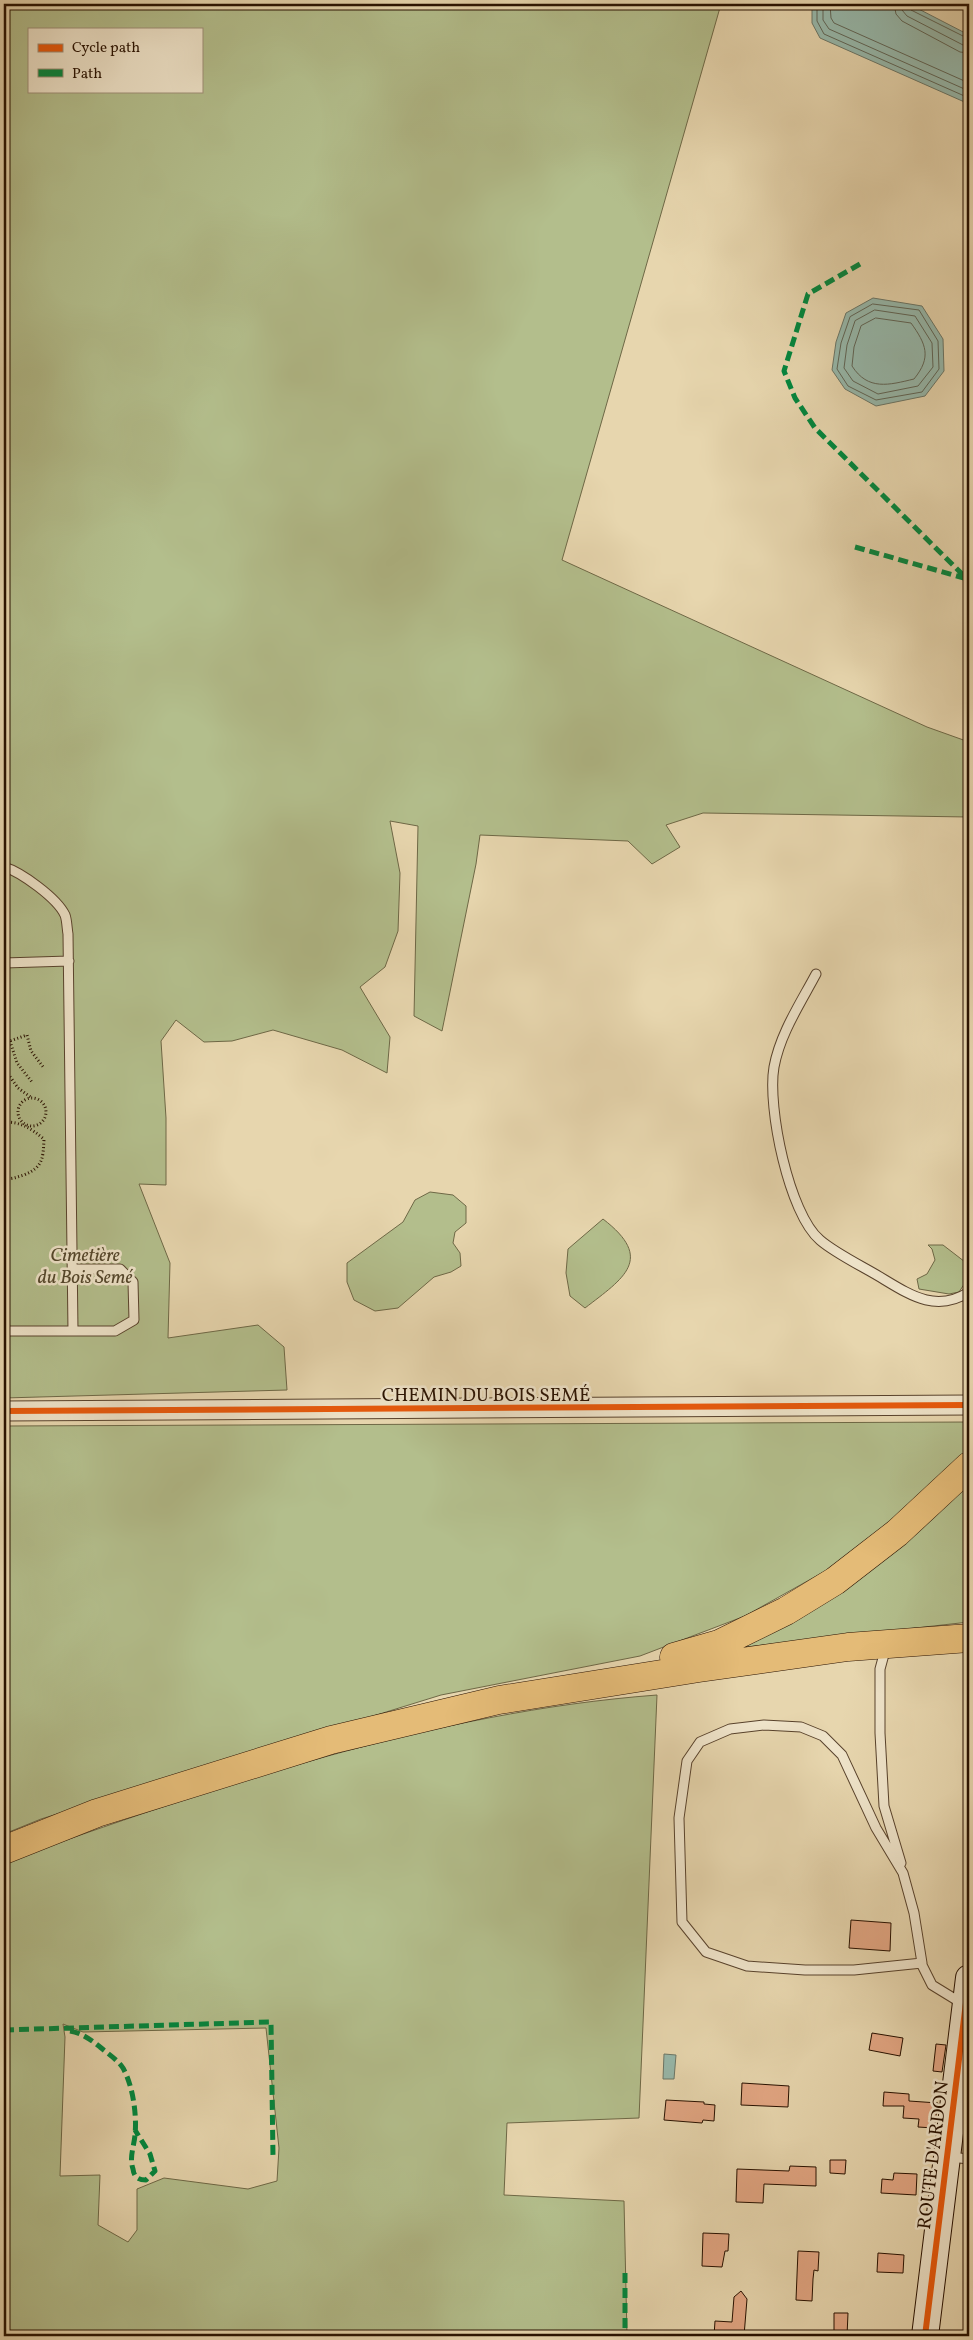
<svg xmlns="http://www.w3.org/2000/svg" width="973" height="2340" viewBox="0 0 973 2340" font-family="Vollkorn,serif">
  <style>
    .green { fill: #b3be8c; stroke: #6e6846; fill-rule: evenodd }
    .water { fill: #97b9ac; stroke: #6b7667 }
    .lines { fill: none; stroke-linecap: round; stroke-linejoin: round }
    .shore { stroke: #606556; stroke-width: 1 }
    .building { fill: #e2a683; stroke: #281100 }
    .lane-casing { stroke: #58422c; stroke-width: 11 }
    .street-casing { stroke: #58422c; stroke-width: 21 }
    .secondary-casing { stroke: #281100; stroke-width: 28 }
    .highway-casing { stroke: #281100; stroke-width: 29 }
    .path { stroke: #281100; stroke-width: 3; stroke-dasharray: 1 2.5; stroke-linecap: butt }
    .lane { stroke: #efe4ca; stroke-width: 9 }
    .street { stroke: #efe4ca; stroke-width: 19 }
    .secondary { stroke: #efe4ca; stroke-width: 26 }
    .highway { stroke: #e4bb77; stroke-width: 28 }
    .quiet { stroke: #00873e; stroke-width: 5; stroke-dasharray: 10 5; stroke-linecap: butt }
    .cycleway-casing { stroke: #efe4ca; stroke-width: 9 }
    .cycleway { stroke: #e8590c; stroke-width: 6 }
    .labels { text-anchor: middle; stroke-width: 5; stroke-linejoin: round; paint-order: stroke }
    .park-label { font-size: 19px; font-style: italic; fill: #52452a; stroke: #efe4ca }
    .street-label { font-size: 19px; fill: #281100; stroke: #efe4ca }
  </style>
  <rect width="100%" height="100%" fill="#e7d6ae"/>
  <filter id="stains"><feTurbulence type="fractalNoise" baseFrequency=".004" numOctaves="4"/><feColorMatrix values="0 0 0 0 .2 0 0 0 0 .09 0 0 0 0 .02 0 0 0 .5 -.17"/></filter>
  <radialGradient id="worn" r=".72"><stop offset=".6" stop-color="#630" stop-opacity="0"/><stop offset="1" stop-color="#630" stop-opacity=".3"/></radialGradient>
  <path class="green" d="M 4,4 L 721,4 L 562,560 L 927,727 L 969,742 L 969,817 L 703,813 L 666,825 L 680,847 L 652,864 L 628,841 L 480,835 L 476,864 L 442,1031 L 414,1016 L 418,826 L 390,821 L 400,873 L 398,931 L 385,967 L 360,987 L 390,1037 L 387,1073 L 342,1050 L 273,1030 L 232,1041 L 204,1042 L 176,1020 L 161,1041 L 166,1118 L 166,1185 L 139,1184 L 170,1263 L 168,1338 L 258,1325 L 284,1347 L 287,1390 L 4,1398 ZM 29,29 L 201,29 L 201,91 L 29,91 Z
    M 430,1192 L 453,1195 L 466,1206 L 466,1223 L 455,1232 L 453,1243 L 460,1253 L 461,1266 L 451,1272 L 434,1277 L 398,1308 L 375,1311 L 354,1300 L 347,1282 L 347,1263 L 403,1222 L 415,1200 Z
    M 603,1219 C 655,1259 624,1278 585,1308 L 570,1296 L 566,1273 L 568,1249 Z
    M 928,1245 L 943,1245 L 969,1265 L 969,1277 L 959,1292 L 949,1294 L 919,1289 L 917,1279 L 927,1274 L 935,1260 L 932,1249 Z
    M 969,1422 L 969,1450 L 852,1556 L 745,1616 L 640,1656 L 441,1695 L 41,1819 L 4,1834 L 4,1426 Z
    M 969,1474 L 969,1622 L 728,1649 Z
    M 657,1695 L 639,2118 L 507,2123 L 504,2195 L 624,2201 L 627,2336 L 4,2336 L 4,1862 C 215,1787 432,1712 657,1695 ZM 63,2024 L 83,2032 L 266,2028 L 279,2148 L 277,2181 L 248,2189 L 164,2178 L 137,2189 L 137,2230 L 128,2242 L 98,2225 L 100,2175 L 60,2176 L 65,2037 Z"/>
  <path class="water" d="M 812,4 L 909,4 L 969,35 L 969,104 L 820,38 L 812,23 Z
    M 873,298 L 922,306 L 943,339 L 944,371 L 925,396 L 876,406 L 845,389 L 832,370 L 836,342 L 846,313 Z
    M 664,2054 L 676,2055 L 674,2079 L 663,2079 Z"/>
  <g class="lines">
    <path class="shore" d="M 817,4 L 817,21 L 824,34 L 969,98
      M 823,4 L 823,20 L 829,29 L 969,91
      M 830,4 L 831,18 L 834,23 L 969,83
      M 894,4 L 896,14 L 902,21 L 960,52 L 969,53
      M 901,4 L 902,10 L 907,16 L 963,45 L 969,46
      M 908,4 L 911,10 L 969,39
      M 873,304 L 919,310 L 938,341 L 939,369 L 922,392 L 876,400 L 848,386 L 837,369 L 841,343 L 850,317 Z
      M 875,310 L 915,316 L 932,343 L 933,367 L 918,386 L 878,394 L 853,381 L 844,368 L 847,345 L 855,321 Z
      M 876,318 L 911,323 C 926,344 932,357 914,379 C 889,385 868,391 852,366 L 854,347 L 861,326 Z"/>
  </g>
  <path class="building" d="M 851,1920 L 891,1923 L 890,1951 L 849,1948 Z
    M 872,2033 L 903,2038 L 900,2056 L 869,2050 Z
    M 936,2044 L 946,2045 L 942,2072 L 933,2071 Z
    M 742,2083 L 789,2086 L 788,2107 L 741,2105 Z
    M 884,2092 L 909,2094 L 909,2101 L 938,2103 L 934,2128 L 918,2127 L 919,2119 L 903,2118 L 904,2106 L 883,2106 Z
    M 666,2100 L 704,2102 L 704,2104 L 715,2105 L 714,2121 L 703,2120 L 702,2123 L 664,2120 Z
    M 830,2160 L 846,2160 L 845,2174 L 830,2173 Z
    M 790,2166 L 816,2167 L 816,2186 L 764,2184 L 763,2203 L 736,2202 L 737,2169 L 789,2171 Z
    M 894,2173 L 917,2174 L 916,2195 L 881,2193 L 882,2179 L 893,2180 Z
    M 703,2233 L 729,2234 L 728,2251 L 725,2251 L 722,2267 L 702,2266 Z
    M 798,2251 L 819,2252 L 818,2271 L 814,2270 L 813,2279 L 812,2301 L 796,2300 Z
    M 878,2253 L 904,2255 L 903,2273 L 877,2272 Z
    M 741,2291 L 747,2299 L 744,2336 L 714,2336 L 715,2321 L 732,2322 L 734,2297 Z
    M 834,2313 L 848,2313 L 847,2336 L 834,2336 Z"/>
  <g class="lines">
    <g class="lane-casing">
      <path id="lane" d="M 4,867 C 21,872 57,898 65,915 C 67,920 67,929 68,934 L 73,1331 L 4,1331
        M 4,963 L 69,961
        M 816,974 C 800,1004 780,1034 774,1067 C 767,1107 789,1214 820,1240 C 836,1254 866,1268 885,1280 C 913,1297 938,1312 969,1292
        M 73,1331 L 115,1331 L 134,1320 L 133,1282 L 120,1269 L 73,1269
        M 886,1647 L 880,1669 L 880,1733 L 884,1806 L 901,1863
        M 922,1963 L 854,1970 L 805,1970 L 747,1966 L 706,1952 L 682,1922 L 679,1818 L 687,1761 L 700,1742 L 730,1729 L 764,1725 L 801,1727 L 823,1736 L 842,1755 L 876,1828 L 903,1873 L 914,1913 L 922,1963 L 922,1965 L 932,1985 L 963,2004
        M 950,2157 L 969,2159"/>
    </g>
    <g class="street-casing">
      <path id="street" d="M 4,1411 L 969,1405"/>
    </g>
    <g class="secondary-casing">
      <path id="secondary" d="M 925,2336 L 969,1978"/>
    </g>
    <g class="highway-casing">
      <path id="highway" d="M 674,1657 L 719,1644 L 786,1611 L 835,1581 L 897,1533 L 969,1466
        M 4,1850 L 97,1813 L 331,1740 L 499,1700 L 699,1668 L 848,1647 L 969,1638"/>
    </g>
    <path class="path" d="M 10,1041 L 17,1063 L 32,1082
      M 4,1043 L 27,1035 L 31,1051 L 44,1068
      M 4,1068 L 18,1088 L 32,1098
      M18 1112a14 14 0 1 1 28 0a14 14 0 1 1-28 0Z
      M 4,1122 C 22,1122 30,1128 44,1139 C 43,1159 43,1167 24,1175 C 17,1177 10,1180 4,1178"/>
    <use href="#lane" class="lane"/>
    <use href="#street" class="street"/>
    <use href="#secondary" class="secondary"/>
    <use href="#highway" class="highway"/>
    <path class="quiet" d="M 860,264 L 808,294 L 784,371 L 795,398 L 815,428 L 967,579
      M 855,547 L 964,578
      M 4,2030 L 271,2022 L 273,2156
      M 70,2031 C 82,2033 91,2040 100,2047 C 107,2053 118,2060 123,2068 C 133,2086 137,2115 135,2135 C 134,2147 129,2157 133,2169 C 134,2177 138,2180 146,2180 L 155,2171 L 150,2154 L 135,2130
      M 625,2273 L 625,2336"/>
    <g class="cycleway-casing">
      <path id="cycleway" d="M 4,1411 L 969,1405
        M 925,2336 L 969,1978"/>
    </g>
    <use href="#cycleway" class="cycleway"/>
  </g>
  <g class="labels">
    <g class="park-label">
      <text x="85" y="1261">Cimetière<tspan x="85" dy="22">du Bois Semé</tspan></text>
    </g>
    <g class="street-label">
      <text x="486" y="1401">CHEMIN DU BOIS SEMÉ</text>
      <text transform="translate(932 2155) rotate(-83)" y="7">ROUTE D'ARDON</text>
    </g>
  </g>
  <rect width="973" height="2340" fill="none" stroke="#e7d6ae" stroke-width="20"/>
  <rect x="5" y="5" width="963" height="2330" fill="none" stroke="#281100" stroke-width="2.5"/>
  <rect x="10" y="10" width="953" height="2320" fill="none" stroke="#281100"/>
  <rect x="28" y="28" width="175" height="65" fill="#efe4ca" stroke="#9f9079"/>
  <rect x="38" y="44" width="25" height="8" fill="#e8590c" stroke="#9f9079"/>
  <text x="72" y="52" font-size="15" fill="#281100">Cycle path</text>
  <rect x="38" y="69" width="25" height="8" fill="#00873e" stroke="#9f9079"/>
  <text x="72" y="78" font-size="15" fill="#281100">Path</text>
  <rect width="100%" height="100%" filter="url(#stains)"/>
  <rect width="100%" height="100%" fill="url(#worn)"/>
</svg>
